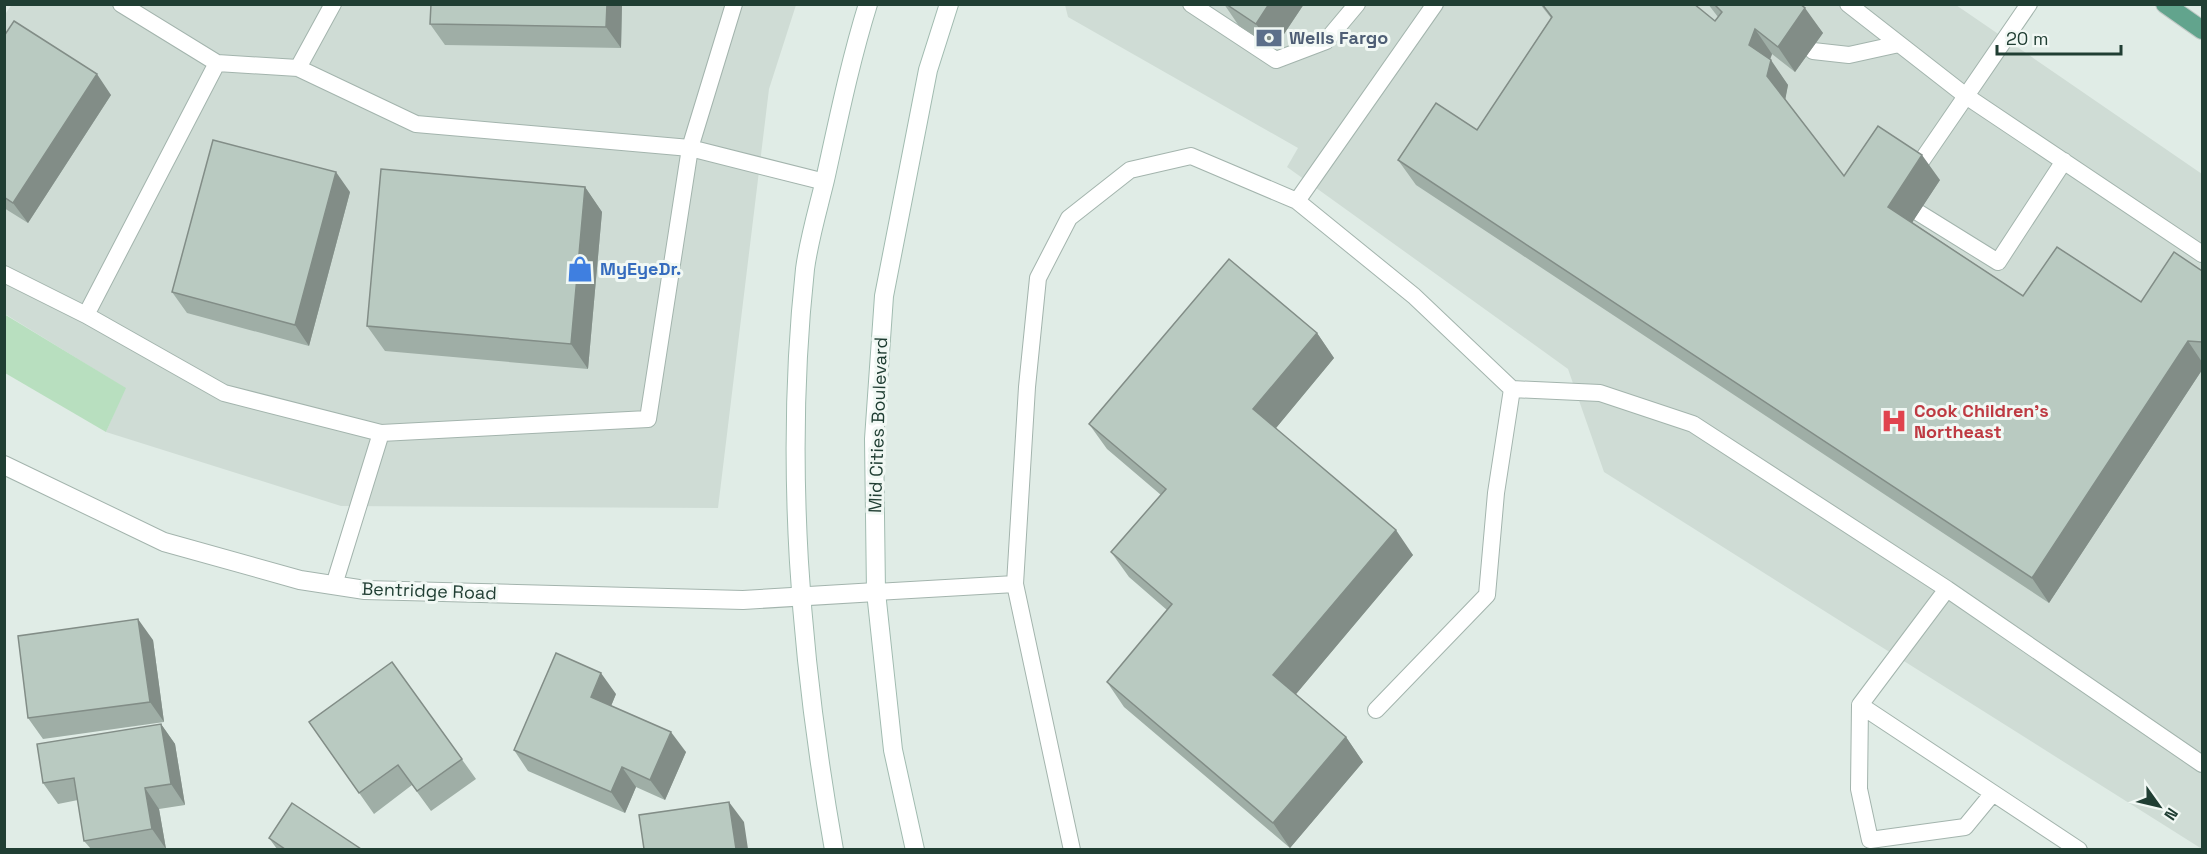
<svg xmlns="http://www.w3.org/2000/svg" width="2207" height="854" viewBox="0 0 2207 854" font-family="'Space Grotesk',sans-serif">
  <style>
    .built { fill: #cfdcd5 }
    .green { fill: #b8dfbf }
    .lines { fill: none; stroke-linecap: round; stroke-linejoin: round }
    .service-casing { stroke: #a3b4ad; stroke-width: 18 }
    .tertiary-casing { stroke: #a3b4ad; stroke-width: 20 }
    .secondary-casing { stroke: #a1bbb0; stroke-width: 20 }
    .primary-casing { stroke: #c1c9c6; stroke-width: 20 }
    .service { stroke: #fff; stroke-width: 16 }
    .tertiary { stroke: #fff; stroke-width: 18 }
    .secondary { stroke: #fff; stroke-width: 18 }
    .primary { stroke: #62a48d; stroke-width: 18 }
    .wall { fill: #9faea6 }
    .shaded-wall { fill: #828d87 }
    .building { fill: #b9cac1; stroke: #828d87; stroke-width: 1.5 }
    .labels { text-anchor: middle; stroke-width: 6; stroke-linejoin: round; paint-order: stroke }
    .service-label { font-size: 18px; font-weight: bold; fill: #4e5e75; stroke: #f1f8f4; text-anchor: start }
    .shop-label { font-size: 18px; font-weight: bold; fill: #366cbe; stroke: #f1f8f4; text-anchor: start }
    .health-label { font-size: 18px; font-weight: bold; fill: #be3a42; stroke: #f1f8f4; text-anchor: start }
    .street-label { font-size: 18px; fill: #203e33; stroke: #f1f8f4 }
  </style>
  <rect width="100%" height="100%" fill="#e0ece6"/>
  <path class="built" d="M 12,4 L 796,5 L 769,89 L 718,508 L 341,506 L 106,432 L 125,388 L 5,314 L 4,16 Z
    M 1065,5 L 1956,5 L 2202,174 L 2202,849 L 1604,472 L 1568,369 L 1287,167 L 1298,148 L 1068,17 Z"/>
  <path class="green" d="M 4,314 L 126,388 L 106,432 L 5,373 Z"/>
  <g class="lines">
    <g class="service-casing">
      <path id="service" d="M 121,4 L 217,63 L 298,68 L 333,4
        M 1191,4 L 1276,60 L 1326,41 L 1357,4
        M 1848,4 L 1966,96 L 1918,166
        M 2029,4 L 1966,96 L 2202,254
        M 1813,51 L 1849,55 L 1899,44
        M 217,63 L 86,315 L 224,393 L 381,433
        M 298,68 L 416,124 L 690,148 L 734,4
        M 1919,213 L 1998,262 L 2064,161
        M 4,274 L 86,315
        M 1512,389 L 1600,393 L 1693,424 L 1947,589
        M 1015,584 L 1072,850
        M 334,585 L 381,433 L 648,419 L 690,148 L 825,182
        M 876,592 L 1015,584 L 1027,387 L 1038,278 L 1069,218 L 1130,170 L 1191,156 L 1297,201
        M 1860,705 L 1859,789 L 1870,840 L 1965,827 L 1993,793
        M 1376,710 L 1487,595 L 1496,493 L 1512,389 L 1414,296 L 1297,201 L 1435,4
        M 2079,850 L 1860,705 L 1947,589 L 2202,764"/>
    </g>
    <g class="tertiary-casing">
      <path id="tertiary" d="M 4,465 L 164,542 L 300,580 L 365,590 L 743,600 L 876,592"/>
    </g>
    <g class="secondary-casing">
      <path id="secondary" d="M 834,850 C 800,658 784,463 805,269 C 809,239 818,209 825,180 C 838,121 850,62 868,4
        M 915,850 L 893,750 L 876,592 L 874,439 L 884,296 L 928,70 L 949,4"/>
    </g>
    <g class="primary-casing">
      <path id="primary" d="M 2165,4 L 2202,30"/>
    </g>
    <use href="#service" class="service"/>
    <use href="#tertiary" class="tertiary"/>
    <use href="#secondary" class="secondary"/>
    <use href="#primary" class="primary"/>
  </g>
  <path class="wall" d="M 431,4 L 622,4 L 621,48 L 445,45 L 430,24 Z
    M 1224,4 L 1304,4 L 1274,49 L 1239,26 Z
    M 1540,4 L 1694,4 L 1715,21 L 1718,17 L 1708,4 L 1800,4 L 1823,33 L 1795,72 L 1772,54 L 1770,60 L 1788,85 L 1785,99 L 1844,176 L 1940,180 L 1912,222 L 2023,296 L 2141,302 L 2202,271 L 2202,370 L 2049,603 L 1416,185 L 1398,160 L 1477,130 L 1551,18 Z
    M 4,36 L 111,95 L 28,223 L 4,208 Z
    M 585,187 L 602,212 L 588,369 L 385,351 L 367,326 Z
    M 350,192 L 309,346 L 187,313 L 172,292 Z
    M 1317,333 L 1334,358 L 1276,428 L 1413,555 L 1296,694 L 1346,737 L 1363,762 L 1290,848 L 1124,707 L 1107,682 L 1167,610 L 1129,577 L 1111,552 L 1161,495 L 1107,449 L 1089,424 Z
    M 153,640 L 164,722 L 43,739 L 28,718 Z
    M 392,662 L 476,779 L 431,811 L 412,785 L 374,814 L 309,722 Z
    M 616,694 L 611,706 L 686,752 L 665,800 L 636,787 L 625,813 L 528,771 L 514,750 Z
    M 161,724 L 175,744 L 185,805 L 159,809 L 166,849 L 91,849 L 84,841 L 78,800 L 58,804 L 43,783 Z
    M 269,838 L 361,849 L 277,849 Z"/>
  <path class="shaded-wall" d="M 607,4 L 622,4 L 621,48 L 606,27 Z
    M 1269,4 L 1304,4 L 1274,49 L 1256,24 Z
    M 1805,8 L 1823,33 L 1795,72 L 1778,47 Z
    M 1755,29 L 1772,54 L 1766,70 L 1749,45 Z
    M 1771,60 L 1788,85 L 1785,101 L 1767,76 Z
    M 97,74 L 111,95 L 28,223 L 13,203 Z
    M 1922,155 L 1940,180 L 1906,232 L 1888,207 Z
    M 336,172 L 350,192 L 309,346 L 295,325 Z
    M 585,187 L 602,212 L 588,369 L 571,344 Z
    M 1317,333 L 1334,358 L 1271,434 L 1253,409 Z
    M 2188,341 L 2202,362 L 2202,370 L 2049,603 L 2032,578 Z
    M 1396,530 L 1413,555 L 1291,700 L 1273,675 Z
    M 138,619 L 153,640 L 164,722 L 150,702 Z
    M 601,673 L 616,694 L 606,718 L 591,697 Z
    M 161,724 L 175,744 L 185,805 L 171,784 Z
    M 671,732 L 686,752 L 665,800 L 650,780 Z
    M 1346,737 L 1363,762 L 1290,848 L 1273,823 Z
    M 622,767 L 636,787 L 625,813 L 611,792 Z
    M 145,788 L 159,809 L 166,849 L 152,829 Z
    M 729,802 L 744,822 L 748,849 L 736,849 Z"/>
  <path class="building" d="M 431,4 L 607,4 L 606,27 L 430,24 Z
    M 1226,4 L 1269,4 L 1256,24 Z
    M 1542,4 L 1694,4 L 1715,21 L 1722,12 L 1714,4 L 1800,4 L 1805,8 L 1778,47 L 1755,29 L 1749,45 L 1771,60 L 1767,76 L 1844,176 L 1878,126 L 1922,155 L 1888,207 L 2023,296 L 2057,247 L 2141,302 L 2174,252 L 2202,271 L 2202,342 L 2188,341 L 2032,578 L 1398,160 L 1436,103 L 1477,130 L 1552,17 Z
    M 14,21 L 97,74 L 13,203 L 4,197 L 4,36 Z
    M 213,140 L 336,172 L 295,325 L 172,292 Z
    M 381,169 L 585,187 L 571,344 L 367,326 Z
    M 1229,259 L 1317,333 L 1253,409 L 1396,530 L 1273,675 L 1346,737 L 1273,823 L 1107,682 L 1172,604 L 1111,552 L 1166,489 L 1089,424 Z
    M 138,619 L 150,702 L 28,718 L 18,636 Z
    M 556,653 L 601,673 L 591,697 L 671,732 L 650,780 L 622,767 L 611,792 L 514,750 Z
    M 392,662 L 462,759 L 417,791 L 398,765 L 359,793 L 309,722 Z
    M 161,724 L 171,784 L 145,788 L 152,829 L 84,841 L 74,778 L 43,783 L 37,744 Z
    M 729,802 L 736,849 L 644,849 L 639,815 Z
    M 292,803 L 361,849 L 285,849 L 269,838 Z"/>
  <defs>
    <g id="bank-bare" transform="scale(2.07)"><path d="M-6-4H6V4H-6ZM0-2.3a2.3 2.3 0 1 0 0 4.6a2.3 2.3 0 1 0 0-4.6Z" fill="#5c6f8a" stroke="#f1f8f4" stroke-width="2.5" paint-order="stroke"/></g>
    <g id="shop-bare" transform="scale(2.07)"><path d="M-5-2.5h2.3a2.7 3.5 0 0 1 5.4 0H5L5.5 6h-11ZM-1.5-2.5h3a1.5 2.3 0 0 0-3 0Z" fill="#3f7fe0" stroke="#f1f8f4" stroke-width="2.5" paint-order="stroke"/></g>
    <g id="hospital-bare" transform="scale(2.07)"><path d="M-5-5h3v3.5h4V-5h3V5h-3V1.5h-4V5h-3Z" fill="#e0444e" stroke="#f1f8f4" stroke-width="2.5" paint-order="stroke"/></g>
  </defs>
  <g fill-rule="evenodd">
    <use href="#bank-bare" x="1269" y="38"/>
    <use href="#shop-bare" x="580" y="269"/>
    <use href="#hospital-bare" x="1894" y="421"/>
  </g>
  <g class="labels">
    <g class="service-label">
      <text x="1289" y="44">Wells Fargo</text>
    </g>
    <g class="shop-label">
      <text x="600" y="275">MyEyeDr.</text>
    </g>
    <g class="health-label">
      <text x="1914" y="417">Cook Children's<tspan x="1914" dy="21">Northeast</tspan></text>
    </g>
    <g class="street-label">
      <text transform="translate(878 425) rotate(-88)" y="6">Mid Cities Boulevard</text>
      <text transform="translate(429 591) rotate(2)" y="6">Bentridge Road</text>
    </g>
  </g>
  <rect width="2207" height="854" fill="none" stroke="#203e33" stroke-width="12"/>
  <g transform="translate(2159 806) rotate(124)" stroke="#f1f8f4" stroke-width="4.5" paint-order="stroke">
  <path d="M0-4.5L10 22L0 15L-10 22Z" fill="#203e33"/>
  <text y="-9" font-size="16" font-weight="bold" text-anchor="middle" fill="#203e33">N</text>
  </g>
  <path d="M1997 45v9h124v-9" fill="none" stroke="#203e33" stroke-width="3"/>
  <text x="2006" y="45" font-size="18" fill="#203e33" stroke="#f1f8f4" stroke-width="4.5" paint-order="stroke">20 m</text>
</svg>
